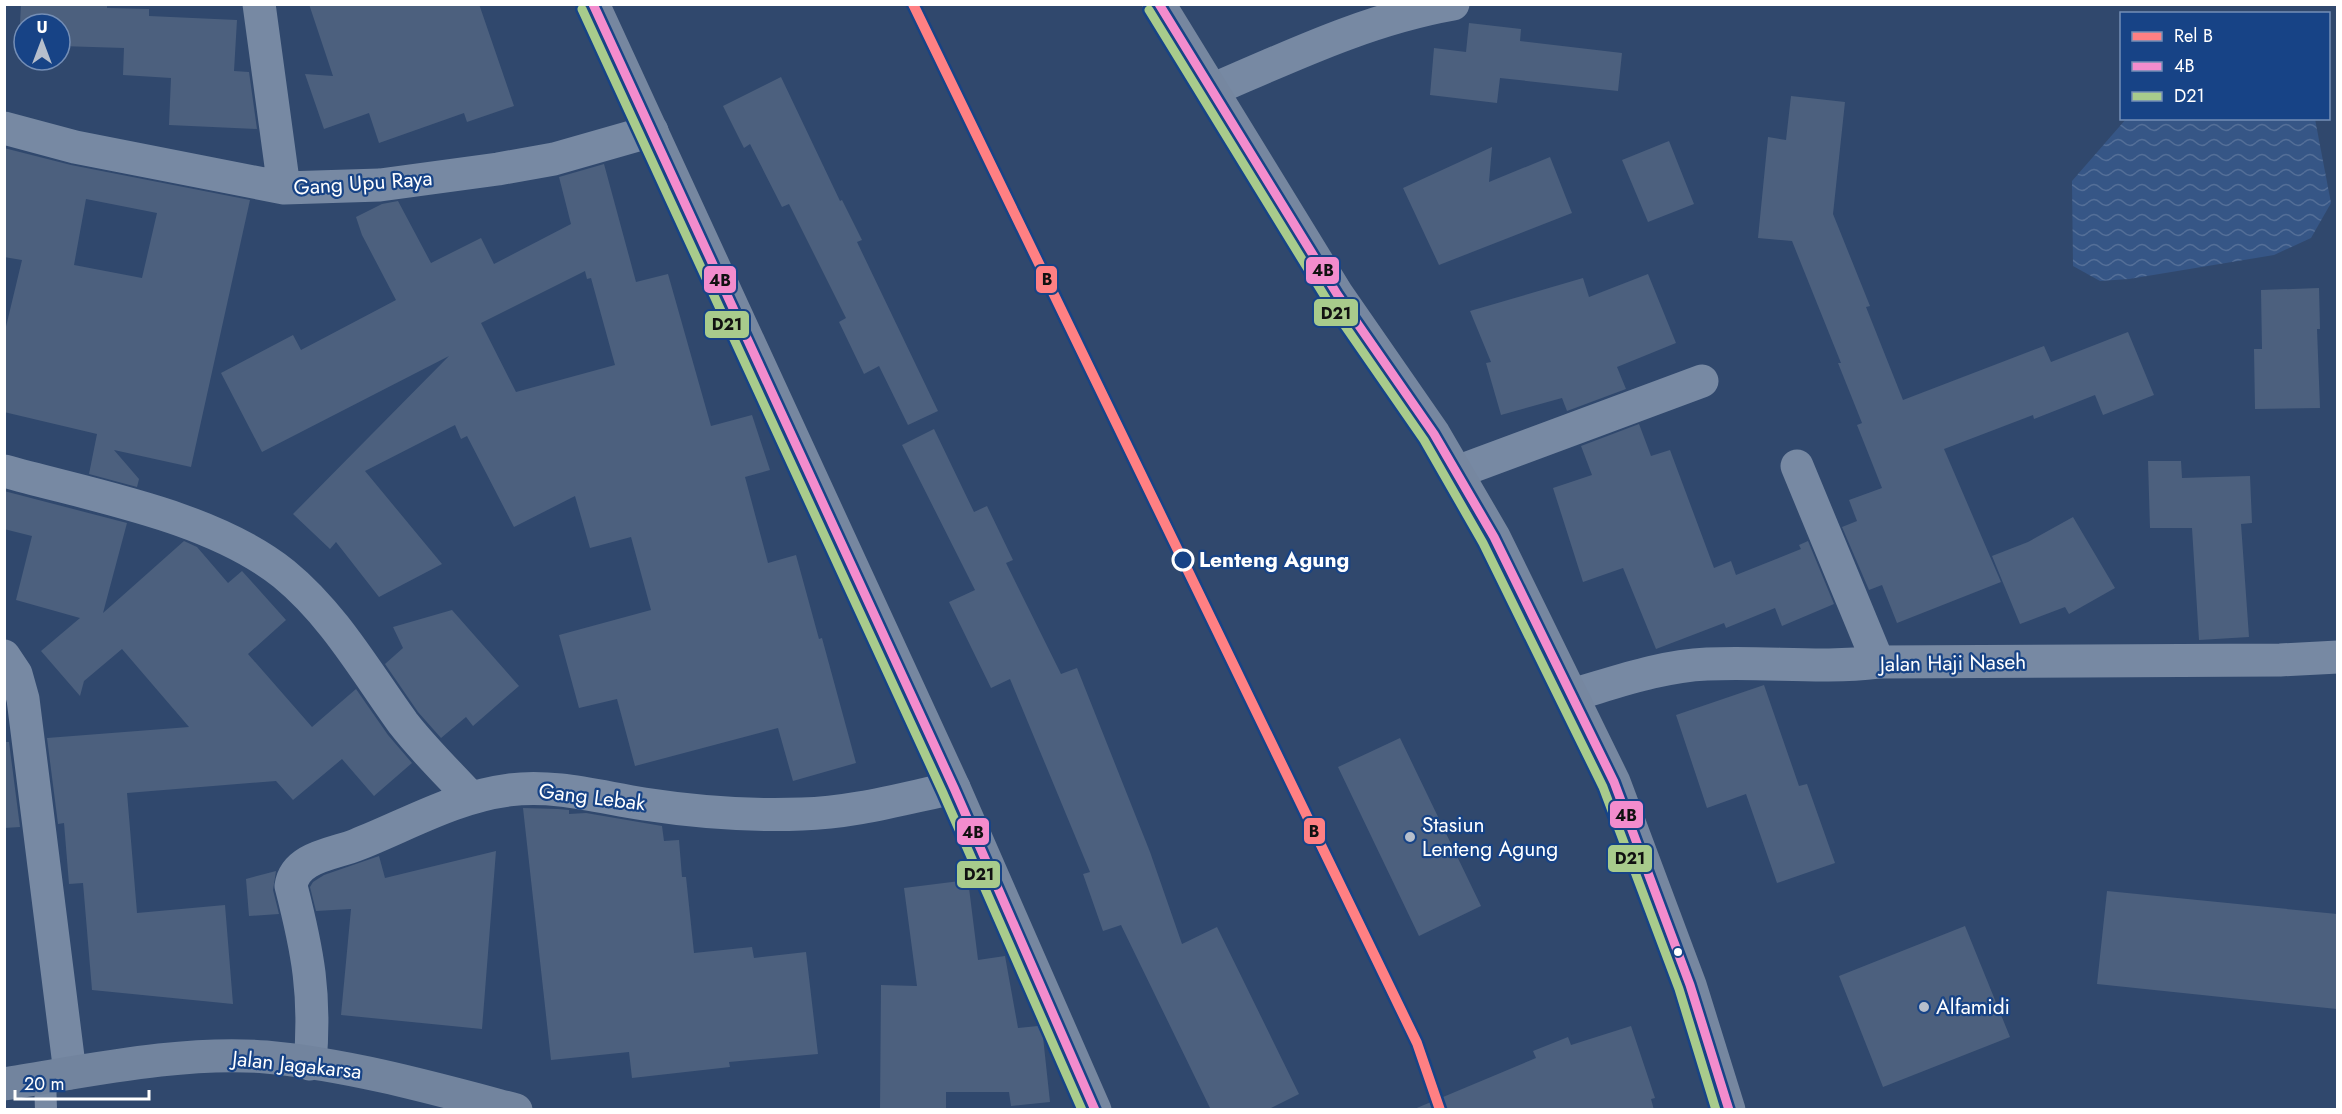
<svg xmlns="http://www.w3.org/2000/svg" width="2342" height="1114" viewBox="0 0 2342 1114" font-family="Jost,sans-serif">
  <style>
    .water { fill: url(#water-waves) }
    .building { fill: #4c607e; fill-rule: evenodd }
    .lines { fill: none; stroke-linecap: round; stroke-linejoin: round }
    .lane { stroke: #7789a3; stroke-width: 22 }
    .street { stroke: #7789a3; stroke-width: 33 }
    .secondary { stroke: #72849e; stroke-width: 33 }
    .primary { stroke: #7687a0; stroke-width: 33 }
    .bus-1-casing { stroke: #174386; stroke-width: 14 }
    .bus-2-casing { stroke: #174386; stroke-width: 14 }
    .bus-1 { stroke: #f38ccd; stroke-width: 9 }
    .bus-2 { stroke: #a8cb8c; stroke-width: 9 }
    .rail-1-casing { stroke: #174386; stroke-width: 15 }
    .rail-1 { stroke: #ff8083; stroke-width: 10 }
    .stop-dot { fill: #174386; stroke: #fff; stroke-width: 3 }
    .poi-dot { fill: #b7bfcc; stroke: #174386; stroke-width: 2 }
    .bus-dot { fill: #fff; stroke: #174386; stroke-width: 2 }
    .labels { text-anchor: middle; stroke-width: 4.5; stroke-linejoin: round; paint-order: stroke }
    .street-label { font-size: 21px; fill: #fff; stroke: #174386 }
    .stop-label { font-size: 21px; font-weight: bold; fill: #fff; stroke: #174386; text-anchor: start }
    .poi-label { font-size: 21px; fill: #fff; stroke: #174386; text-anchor: start }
    .line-badge { stroke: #174386; stroke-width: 2 }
    .pale-badge-label { font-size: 16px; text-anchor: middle; font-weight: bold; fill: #111 }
  </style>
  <defs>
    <pattern id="water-waves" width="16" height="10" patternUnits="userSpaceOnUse" patternTransform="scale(1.5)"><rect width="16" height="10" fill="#365686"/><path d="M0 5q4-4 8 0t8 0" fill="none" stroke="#546f98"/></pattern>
  </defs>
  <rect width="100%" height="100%" fill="#30486d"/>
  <path class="water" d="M 2126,119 L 2315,119 L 2331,203 L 2311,238 L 2274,255 L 2129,279 L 2100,281 L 2073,266 L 2072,181 Z"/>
  <path class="building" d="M 21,4 L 107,4 L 107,8 L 149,9 L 149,16 L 237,20 L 234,71 L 249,72 L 257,129 L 169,125 L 171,78 L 123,75 L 124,48 L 60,46 L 60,24 L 24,24 L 24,45 L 19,44 Z
    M 309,4 L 479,4 L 514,106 L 467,122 L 464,113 L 379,143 L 369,113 L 324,129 L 305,74 L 333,76 Z
    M 1469,23 L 1521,29 L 1520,41 L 1622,53 L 1618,91 L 1500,78 L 1497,103 L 1430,95 L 1434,48 L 1466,52 Z
    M 781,77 L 840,201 L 842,200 L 862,240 L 857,242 L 938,411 L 908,425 L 879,366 L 864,374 L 839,322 L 846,318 L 789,204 L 782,207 L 750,144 L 744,148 L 723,106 Z
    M 1791,96 L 1845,102 L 1833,214 L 1870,306 L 1866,307 L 1903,400 L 2044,346 L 2051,362 L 2128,332 L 2154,395 L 2103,415 L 2095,395 L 2034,419 L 2033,415 L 1944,449 L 2001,582 L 1897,623 L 1882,585 L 1869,590 L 1842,527 L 1857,521 L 1849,500 L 1882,488 L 1857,425 L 1862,423 L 1838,363 L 1841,363 L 1792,241 L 1758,238 L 1768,137 L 1786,140 Z
    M 1669,141 L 1694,204 L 1648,222 L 1622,160 Z
    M 1492,147 L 1489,182 L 1550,157 L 1572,213 L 1439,265 L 1403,188 Z
    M 4,148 L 71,165 L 250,200 L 191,467 L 114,450 L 139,479 L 137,487 L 89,474 L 97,434 L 4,412 L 4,335 L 22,260 L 4,257 ZM 86,199 L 157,213 L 142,278 L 74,265 Z
    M 604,164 L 636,282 L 668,274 L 711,426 L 752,415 L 770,470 L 745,477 L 768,563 L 796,555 L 819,639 L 822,638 L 856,763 L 793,781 L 778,728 L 635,766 L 617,699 L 579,708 L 559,635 L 651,610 L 631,537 L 590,548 L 575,496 L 514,527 L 467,436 L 461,439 L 455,425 L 365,471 L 442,564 L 379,597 L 336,542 L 330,549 L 293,514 L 449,356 L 262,452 L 221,373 L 293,335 L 301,350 L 396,300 L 362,235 L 356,217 L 382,204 L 398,201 L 431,263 L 481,238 L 494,264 L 571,224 L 559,177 ZM 585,271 L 587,279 L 591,278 L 615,365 L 516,392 L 481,323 Z
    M 1648,274 L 1676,343 L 1617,367 L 1626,389 L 1567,411 L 1562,398 L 1501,415 L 1486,363 L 1491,362 L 1470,311 L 1583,278 L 1589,297 Z
    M 2319,288 L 2320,329 L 2317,329 L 2320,408 L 2255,409 L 2254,349 L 2262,349 L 2261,290 Z
    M 1639,424 L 1651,456 L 1670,450 L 1714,568 L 1731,561 L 1736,575 L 1801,549 L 1799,545 L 1808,541 L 1834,604 L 1782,626 L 1775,608 L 1726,628 L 1724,623 L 1656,649 L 1623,568 L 1583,582 L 1553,488 L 1592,475 L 1581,446 Z
    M 934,429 L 974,512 L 987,506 L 1013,560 L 1006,563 L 1061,674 L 1077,668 L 1150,852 L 1182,944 L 1217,927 L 1299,1094 L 1267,1110 L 1211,1110 L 1121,925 L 1103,931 L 1083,874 L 1090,872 L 1010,679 L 991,688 L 949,602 L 975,590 L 902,445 Z
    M 2148,461 L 2181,461 L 2182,478 L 2250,476 L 2252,523 L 2241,524 L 2249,637 L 2199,640 L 2192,528 L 2150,528 Z
    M 4,491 L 127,523 L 103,613 L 184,541 L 197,547 L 228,583 L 242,571 L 286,620 L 248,654 L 312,727 L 356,689 L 388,735 L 412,763 L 374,796 L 342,759 L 293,800 L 276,781 L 127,793 L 137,913 L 225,905 L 233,1004 L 92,990 L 83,883 L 69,884 L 64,823 L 58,824 L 47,738 L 189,727 L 122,649 L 84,681 L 80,696 L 41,651 L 80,618 L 16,600 L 32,536 L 4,529 Z
    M 2073,517 L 2115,588 L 2069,614 L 2065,607 L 2020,624 L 1992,556 L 2028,542 Z
    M 452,610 L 519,686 L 473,726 L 466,717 L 441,738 L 418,712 L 385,664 L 403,648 L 393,627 Z
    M 1764,685 L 1799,786 L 1807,784 L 1835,863 L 1777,883 L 1746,794 L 1707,808 L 1676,715 Z
    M 1400,738 L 1481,906 L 1419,936 L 1338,767 Z
    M 4,742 L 9,742 L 20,827 L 4,828 Z
    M 523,808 L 558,809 L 569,810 L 569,814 L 586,813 L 662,826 L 664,841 L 679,840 L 682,877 L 686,877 L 694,953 L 752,947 L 754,958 L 806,952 L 818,1054 L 729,1062 L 730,1067 L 632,1078 L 629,1052 L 551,1060 Z
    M 496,851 L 482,1029 L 341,1015 L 351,909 L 316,911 L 310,887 L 313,882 L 324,875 L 379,856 L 385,878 Z
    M 276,871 L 273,890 L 279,914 L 249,916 L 246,879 Z
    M 968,880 L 978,960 L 1005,956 L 1018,1028 L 1038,1026 L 1043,1037 L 1050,1102 L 1011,1106 L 1009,1092 L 946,1092 L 946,1110 L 880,1110 L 881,985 L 917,986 L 904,888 Z
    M 2107,891 L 2337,914 L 2337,1009 L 2097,984 Z
    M 1965,926 L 2010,1037 L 1883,1087 L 1839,976 Z
    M 1631,1026 L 1655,1098 L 1651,1099 L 1654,1110 L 1412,1110 L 1536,1058 L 1533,1051 L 1568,1037 L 1571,1045 Z"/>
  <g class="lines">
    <path class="lane" d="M 45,1078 L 46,1110"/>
    <path class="street" d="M 259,4 L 284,188
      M 1212,90 C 1291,56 1368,19 1453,4
      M 4,128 L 75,147 L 284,188 L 380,185 L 498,169 L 554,159 L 652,131
      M 1797,466 L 1878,662
      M 4,471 C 93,496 212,516 284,574 C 334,615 366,672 403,723 C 423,749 448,773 470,797
      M 1457,472 L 1702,381
      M 4,656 L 16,674 L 23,699 L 70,1073
      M 1572,695 C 1617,682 1661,666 1707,664 C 1765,661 1821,669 1878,662 L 2280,660 L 2338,657
      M 310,1064 C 316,995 308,952 291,886 C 295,857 333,854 356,845 C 407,825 454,797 509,790 C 555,784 599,797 644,804 C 696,812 749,816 802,814 C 853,813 905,798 954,788"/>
    <path class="secondary" d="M 4,1084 C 87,1071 184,1050 266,1057 C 351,1065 433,1088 516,1110"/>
    <path class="primary" d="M 593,4 L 954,788 L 1095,1110
      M 1159,4 L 1337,294 L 1434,434 L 1494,537 L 1614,782 L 1690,985 L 1729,1110"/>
    <g class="bus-1-casing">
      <path id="bus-1" d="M 593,4 L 954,788 L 1095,1110
        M 1159,4 L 1337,294 L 1434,434 L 1494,537 L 1614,782 L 1690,985 L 1729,1110"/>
    </g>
    <g class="bus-2-casing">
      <path id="bus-2" d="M 582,9 L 943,793 L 1082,1110
        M 1149,10 L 1327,300 L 1424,440 L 1483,543 L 1603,787 L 1679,989 L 1716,1110"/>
    </g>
    <use href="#bus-1" class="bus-1"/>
    <use href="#bus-2" class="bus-2"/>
    <g class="rail-1-casing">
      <path id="rail-1" d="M 913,4 L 1417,1043 L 1440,1110"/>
    </g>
    <use href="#rail-1" class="rail-1"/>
  </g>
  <circle class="stop-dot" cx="1183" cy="560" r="10"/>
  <g class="poi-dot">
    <circle cx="1410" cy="837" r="6"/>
    <circle cx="1924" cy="1007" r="6"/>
  </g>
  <circle class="bus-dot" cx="1678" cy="952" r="5"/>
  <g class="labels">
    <g class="street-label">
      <text transform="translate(363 183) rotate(-4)" y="7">Gang Upu Raya</text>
      <text transform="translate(1953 663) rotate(-1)" y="7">Jalan Haji Naseh</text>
      <text transform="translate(592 797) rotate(7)" y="7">Gang Lebak</text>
      <text transform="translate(297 1065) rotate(6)" y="7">Jalan Jagakarsa</text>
    </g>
    <g class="stop-label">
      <text x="1199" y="567">Lenteng Agung</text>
    </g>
    <g class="poi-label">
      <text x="1422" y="832">Stasiun<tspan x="1422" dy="24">Lenteng Agung</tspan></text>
      <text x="1936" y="1014">Alfamidi</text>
    </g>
  </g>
  <g class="line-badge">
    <rect x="1305" y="256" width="35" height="29" rx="6" fill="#f38ccd"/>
    <rect x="1035" y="265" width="23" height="29" rx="6" fill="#ff8083"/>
    <rect x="703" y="265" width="34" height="29" rx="6" fill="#f38ccd"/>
    <rect x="1313" y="298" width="46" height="29" rx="6" fill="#a8cb8c"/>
    <rect x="704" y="310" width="46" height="29" rx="6" fill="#a8cb8c"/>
    <rect x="1609" y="800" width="35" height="29" rx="6" fill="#f38ccd"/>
    <rect x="1303" y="817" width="23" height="28" rx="6" fill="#ff8083"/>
    <rect x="956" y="817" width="34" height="29" rx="6" fill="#f38ccd"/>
    <rect x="1607" y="844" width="46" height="29" rx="6" fill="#a8cb8c"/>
    <rect x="956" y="860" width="45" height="29" rx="6" fill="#a8cb8c"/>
  </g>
  <g class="pale-badge-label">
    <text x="1323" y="276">4B</text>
    <text x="1047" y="285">B</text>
    <text x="720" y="286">4B</text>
    <text x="1336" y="319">D21</text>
    <text x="727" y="330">D21</text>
    <text x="1626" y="821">4B</text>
    <text x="1314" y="837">B</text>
    <text x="973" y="838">4B</text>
    <text x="1630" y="864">D21</text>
    <text x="979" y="880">D21</text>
  </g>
  <rect width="2342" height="1114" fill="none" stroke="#ffffff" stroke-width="12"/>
  <rect x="2120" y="12" width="210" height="108" fill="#174386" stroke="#748eb6" stroke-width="1.5"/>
  <rect x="2132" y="32" width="30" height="9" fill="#ff8083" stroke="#748eb6" stroke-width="1.5"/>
  <text x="2174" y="42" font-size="18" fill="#ffffff">Rel B</text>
  <rect x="2132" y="62" width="30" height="9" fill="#f38ccd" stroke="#748eb6" stroke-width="1.5"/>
  <text x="2174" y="72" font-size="18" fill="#ffffff">4B</text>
  <rect x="2132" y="92" width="30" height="9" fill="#a8cb8c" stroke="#748eb6" stroke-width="1.5"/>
  <text x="2174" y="102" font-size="18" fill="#ffffff">D21</text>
  <g transform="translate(42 42)"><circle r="28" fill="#174386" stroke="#748eb6" stroke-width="1.5"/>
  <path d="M0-4.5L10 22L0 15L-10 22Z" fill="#b7bfcc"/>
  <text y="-9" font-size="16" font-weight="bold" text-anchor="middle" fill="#ffffff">U</text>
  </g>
  <path d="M15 1090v9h134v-9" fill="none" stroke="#ffffff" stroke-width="3"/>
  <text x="24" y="1090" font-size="18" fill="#ffffff" stroke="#174386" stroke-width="4.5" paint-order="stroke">20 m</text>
</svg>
